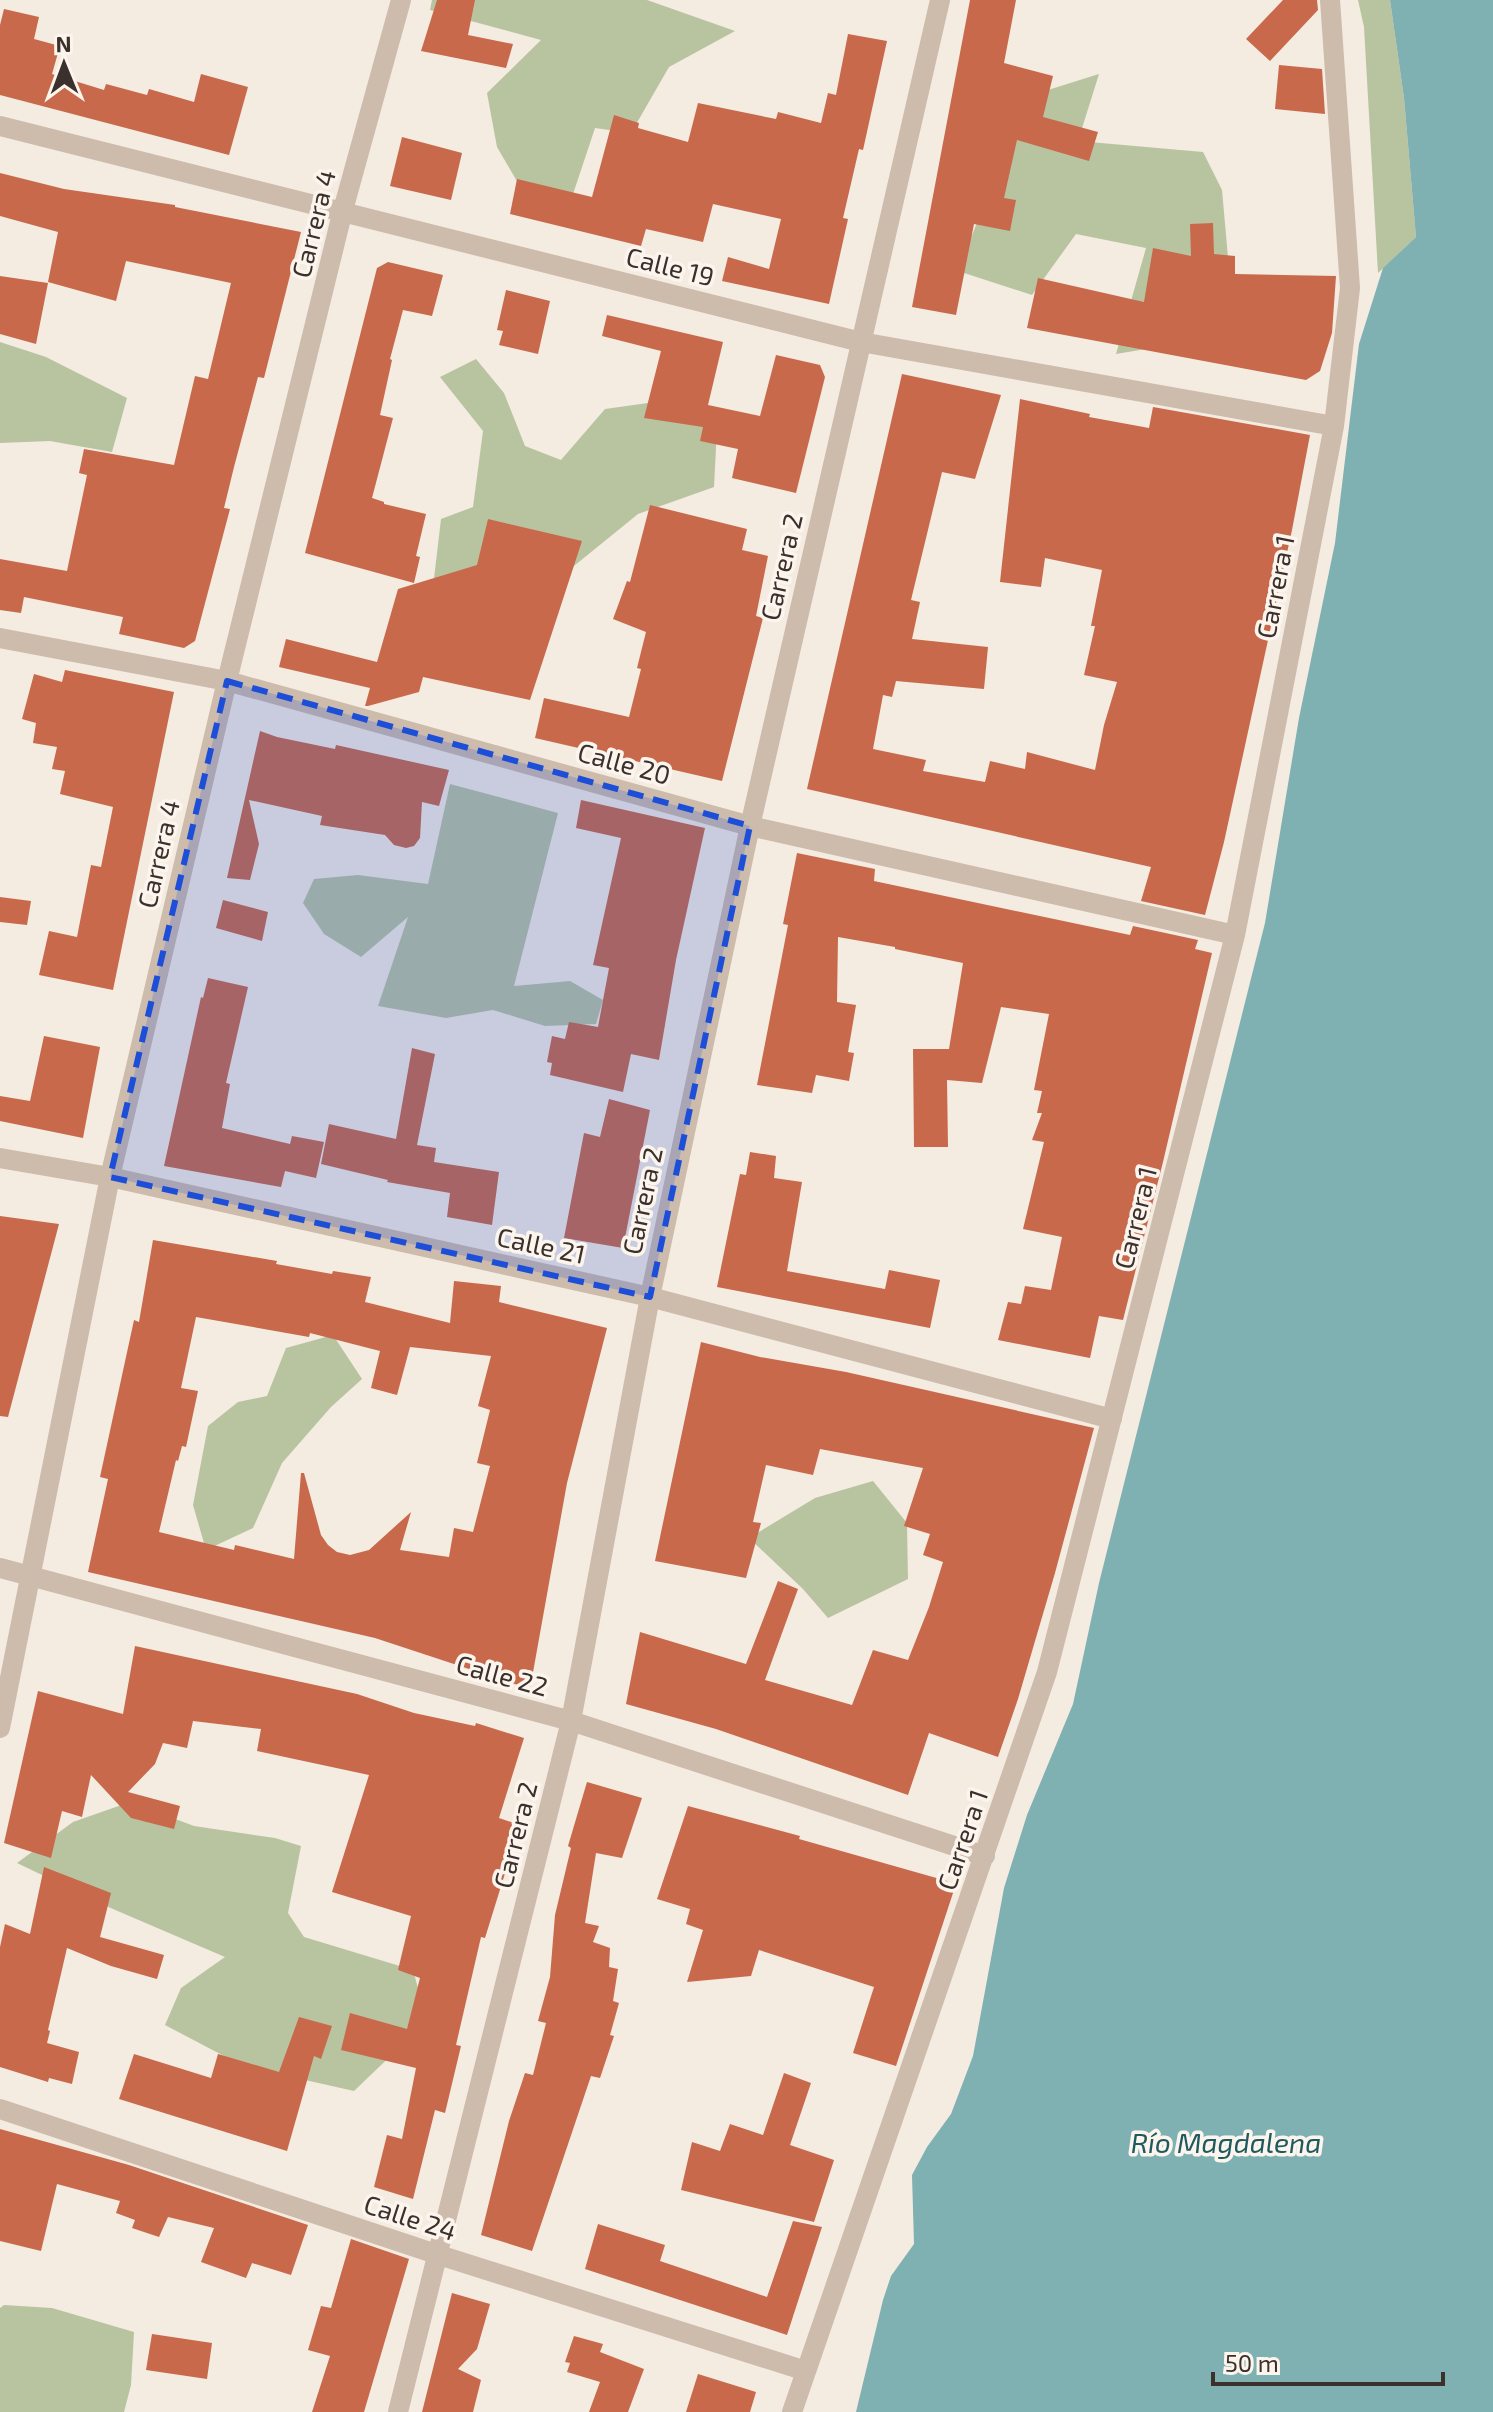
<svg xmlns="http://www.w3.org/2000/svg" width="1493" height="2412" viewBox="0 0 1493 2412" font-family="'Exo 2',sans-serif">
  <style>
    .green { fill: #b8c4a0 }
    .water { fill: #7fb0b2 }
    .building { fill: #c8694b; fill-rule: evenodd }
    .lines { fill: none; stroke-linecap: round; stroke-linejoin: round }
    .minor { stroke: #cdbbac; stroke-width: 20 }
    .marked { fill: #1d4ed8; fill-opacity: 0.2; stroke: #1d4ed8; stroke-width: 6; stroke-dasharray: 16 10; stroke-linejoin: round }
    .labels { text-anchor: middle; stroke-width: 7; stroke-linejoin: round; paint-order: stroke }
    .street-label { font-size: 26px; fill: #3b302b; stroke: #fbf5ee }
    .water-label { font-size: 28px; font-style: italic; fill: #1f5a5e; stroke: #fbf5ee }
  </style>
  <rect width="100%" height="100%" fill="#f4ebe1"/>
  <path class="green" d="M 432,0 L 647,0 L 735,31 L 669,67 L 631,133 L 595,128 L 570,203 L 525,195 L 497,147 L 487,93 L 541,40 L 430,10 Z
    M 1358,0 L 1390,0 L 1404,98 L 1416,237 L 1378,273 L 1364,27 Z
    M 1099,74 L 1078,141 L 1203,152 L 1222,190 L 1231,291 L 1206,339 L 1116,354 L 1146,248 L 1076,234 L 1032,295 L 958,271 L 982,210 L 1000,105 Z
    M 0,342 L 46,357 L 127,398 L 112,452 L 50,441 L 0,443 Z
    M 476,359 L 504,393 L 525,446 L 561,460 L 605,409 L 655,402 L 717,428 L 714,487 L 638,514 L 569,570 L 433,587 L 441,519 L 473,507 L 483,431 L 440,377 Z
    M 450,784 L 558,813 L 514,986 L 570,981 L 603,1000 L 596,1024 L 545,1026 L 493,1010 L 446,1018 L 378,1006 L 408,917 L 361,957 L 324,934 L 303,903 L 314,879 L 358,875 L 428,884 Z
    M 333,1335 L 362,1379 L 331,1407 L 282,1463 L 253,1528 L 206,1550 L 193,1505 L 208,1426 L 238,1402 L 267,1396 L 286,1348 Z
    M 873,1481 L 907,1523 L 908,1579 L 828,1618 L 803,1589 L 749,1538 L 815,1498 Z
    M 130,1802 L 194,1826 L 275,1838 L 301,1846 L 288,1913 L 304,1937 L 413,1970 L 427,2021 L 354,2091 L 243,2066 L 165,2025 L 181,1988 L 225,1957 L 113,1909 L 17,1863 L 73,1822 Z
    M 4,2305 L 52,2308 L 134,2332 L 131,2385 L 124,2412 L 0,2412 L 0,2308 Z"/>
  <path class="water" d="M 1390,0 L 1493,0 L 1493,2412 L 856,2412 L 883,2300 L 891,2276 L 914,2244 L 912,2175 L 927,2147 L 951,2114 L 973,2056 L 1004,1888 L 1027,1815 L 1073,1704 L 1099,1583 L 1265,923 L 1299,718 L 1335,543 L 1359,344 L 1383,268 L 1416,237 L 1404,98 Z"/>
  <path class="building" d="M 437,0 L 475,0 L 468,35 L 513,44 L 506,68 L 421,51 Z
    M 970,0 L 1016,0 L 1004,63 L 1053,76 L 1043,117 L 1098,132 L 1089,161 L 1017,140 L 1004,198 L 1016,200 L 1010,231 L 974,224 L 956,315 L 912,307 Z
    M 1283,0 L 1317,0 L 1318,10 L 1270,61 L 1246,39 Z
    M 4,9 L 39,17 L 34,39 L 60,46 L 52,74 L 104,90 L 106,84 L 147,95 L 149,89 L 194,102 L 201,74 L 248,87 L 229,155 L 0,95 L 0,25 Z
    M 848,34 L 887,41 L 863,150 L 859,149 L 843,218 L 848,219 L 829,304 L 722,281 L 728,257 L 769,269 L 781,219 L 713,204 L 703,242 L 646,229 L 641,246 L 510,214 L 517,179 L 592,197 L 614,115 L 639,123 L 638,128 L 688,142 L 698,103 L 776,119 L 778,112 L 821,123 L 828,93 L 836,95 Z
    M 1279,65 L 1322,69 L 1325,114 L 1275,109 Z
    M 402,137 L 462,153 L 451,200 L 390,186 Z
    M 0,173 L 64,189 L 175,205 L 175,207 L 301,232 L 264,378 L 258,377 L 234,467 L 224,508 L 230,509 L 195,641 L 184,648 L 119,634 L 123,617 L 24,597 L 21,613 L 0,610 L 0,559 L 67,571 L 87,475 L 79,473 L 84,449 L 174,465 L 195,376 L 208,379 L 231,283 L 126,261 L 116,301 L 48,282 L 58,232 L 0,216 Z
    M 1213,223 L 1214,254 L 1235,256 L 1235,274 L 1336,276 L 1332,333 L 1320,371 L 1306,380 L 1027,328 L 1038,278 L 1144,302 L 1153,248 L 1191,256 L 1190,224 Z
    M 388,262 L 443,275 L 432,316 L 403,310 L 390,359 L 392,360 L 380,415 L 393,418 L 372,498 L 384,502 L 384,504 L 426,514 L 416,556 L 420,557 L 414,583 L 305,553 L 377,268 Z
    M 0,276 L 48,283 L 36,344 L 0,334 Z
    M 506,290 L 550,301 L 538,354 L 499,345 L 503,331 L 497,330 Z
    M 607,315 L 723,342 L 708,405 L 760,416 L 776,355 L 820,365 L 825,377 L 796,493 L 732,478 L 738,449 L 700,441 L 703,427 L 644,418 L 661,351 L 602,336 Z
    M 902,374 L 1001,395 L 975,479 L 942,472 L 911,600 L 920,602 L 912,639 L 988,647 L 984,689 L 896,681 L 892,697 L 883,695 L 873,749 L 926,760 L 923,771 L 985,782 L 990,761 L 1025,769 L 1027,752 L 1095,770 L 1104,725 L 1117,682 L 1084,675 L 1095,626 L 1091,626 L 1102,570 L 1045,558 L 1041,587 L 1000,582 L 1020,399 L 1090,414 L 1089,417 L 1149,428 L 1153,407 L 1310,435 L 1292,530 L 1224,842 L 1205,915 L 1141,901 L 1151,867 L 807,789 Z
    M 650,505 L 747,529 L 742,550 L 768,556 L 756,616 L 763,618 L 722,781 L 535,738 L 544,698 L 629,717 L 641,669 L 637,668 L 646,632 L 613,619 L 627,581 L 630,582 Z
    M 488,519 L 582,541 L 530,700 L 423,677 L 419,692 L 368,706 L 365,706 L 370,688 L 279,667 L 286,639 L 377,662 L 398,589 L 477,565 Z
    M 65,670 L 174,692 L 113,990 L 39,975 L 49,931 L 77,937 L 91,865 L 101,867 L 113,807 L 60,794 L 65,771 L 52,769 L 57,747 L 33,743 L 36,723 L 22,719 L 34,674 L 62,682 Z
    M 260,731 L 277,737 L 335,749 L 336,745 L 449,770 L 439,806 L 422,802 L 420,838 L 414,846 L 406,848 L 394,845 L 385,835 L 320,825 L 322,816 L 249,800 L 259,844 L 250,880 L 227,878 Z
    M 581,800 L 705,828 L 676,960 L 659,1060 L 631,1054 L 623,1092 L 550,1075 L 552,1063 L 547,1062 L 552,1036 L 565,1039 L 569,1022 L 598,1027 L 609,968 L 593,965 L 621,838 L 576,828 Z
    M 797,853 L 875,869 L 874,881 L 1130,935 L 1133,926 L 1198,940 L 1195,949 L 1212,953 L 1163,1162 L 1123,1320 L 1099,1316 L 1090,1358 L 998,1340 L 1008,1302 L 1021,1304 L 1025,1286 L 1051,1290 L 1062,1237 L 1023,1229 L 1044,1142 L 1032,1140 L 1042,1113 L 1037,1113 L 1042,1091 L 1034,1090 L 1049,1014 L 1001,1007 L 982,1083 L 947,1080 L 948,1147 L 914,1147 L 913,1049 L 949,1049 L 963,963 L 895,949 L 895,947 L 838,937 L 837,1002 L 856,1005 L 848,1052 L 854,1053 L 849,1081 L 816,1075 L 812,1093 L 757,1085 L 788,925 L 783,924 Z
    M 0,897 L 31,901 L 27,925 L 0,922 Z
    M 223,900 L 268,912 L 262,941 L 216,928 Z
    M 208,978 L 248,987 L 226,1083 L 230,1084 L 222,1128 L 290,1144 L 292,1136 L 324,1142 L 316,1178 L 285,1171 L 281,1187 L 164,1166 L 201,997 L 203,998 Z
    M 44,1036 L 100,1047 L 83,1138 L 0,1121 L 0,1096 L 30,1101 Z
    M 412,1048 L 435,1054 L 417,1145 L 436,1148 L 434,1162 L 499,1172 L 492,1225 L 447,1217 L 450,1193 L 387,1182 L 388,1180 L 321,1164 L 329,1124 L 396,1139 Z
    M 609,1099 L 650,1110 L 623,1248 L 564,1238 L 584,1133 L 600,1137 Z
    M 750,1152 L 776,1156 L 774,1178 L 802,1182 L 787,1271 L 885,1289 L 889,1270 L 940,1280 L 930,1328 L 717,1287 L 740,1174 L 746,1175 Z
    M 0,1216 L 59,1224 L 8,1417 L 0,1416 Z
    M 153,1240 L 277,1261 L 276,1264 L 332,1274 L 333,1271 L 371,1277 L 365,1302 L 450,1323 L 454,1281 L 501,1286 L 499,1302 L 607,1328 L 567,1483 L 530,1689 L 375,1638 L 88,1572 L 108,1479 L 100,1477 L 134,1320 L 139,1322 ZM 196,1317 L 309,1337 L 310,1333 L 380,1351 L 371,1388 L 397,1395 L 410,1347 L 491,1356 L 478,1406 L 490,1410 L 477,1463 L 490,1466 L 473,1532 L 454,1528 L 449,1557 L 400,1550 L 411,1512 L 369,1550 L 350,1555 L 337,1552 L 328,1545 L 321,1535 L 304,1473 L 301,1473 L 294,1559 L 235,1545 L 234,1550 L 159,1532 L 176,1460 L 178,1461 L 182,1446 L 186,1447 L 198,1391 L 181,1388 Z
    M 701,1342 L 760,1357 L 846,1372 L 1094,1428 L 1055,1573 L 1018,1699 L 998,1757 L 929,1733 L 908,1795 L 716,1729 L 626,1704 L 640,1632 L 746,1664 L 778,1581 L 798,1589 L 765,1680 L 852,1705 L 873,1650 L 908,1660 L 929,1607 L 943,1562 L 923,1555 L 930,1534 L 904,1526 L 923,1468 L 820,1449 L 813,1475 L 766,1465 L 753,1522 L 761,1523 L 746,1578 L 655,1561 Z
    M 135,1646 L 357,1694 L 414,1713 L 475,1726 L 476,1723 L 524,1738 L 499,1818 L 520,1825 L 485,1938 L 481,1937 L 456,2045 L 461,2046 L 445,2113 L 435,2110 L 413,2199 L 374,2187 L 387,2135 L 402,2139 L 416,2068 L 341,2050 L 350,2013 L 407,2029 L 420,1978 L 398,1970 L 411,1916 L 332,1892 L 369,1775 L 257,1751 L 261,1729 L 193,1721 L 187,1748 L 163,1743 L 155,1764 L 128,1792 L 180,1806 L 174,1829 L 131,1818 L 91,1775 L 82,1817 L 62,1811 L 51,1858 L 4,1843 L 38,1691 L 123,1714 Z
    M 587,1782 L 642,1798 L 622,1858 L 596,1853 L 585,1923 L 599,1926 L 593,1942 L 610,1948 L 609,1967 L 618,1969 L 613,2001 L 619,2003 L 610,2035 L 614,2036 L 600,2078 L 591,2076 L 532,2251 L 481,2235 L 509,2121 L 525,2073 L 533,2075 L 546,2023 L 538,2021 L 550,1977 L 555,1915 L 571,1848 L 568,1846 Z
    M 688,1806 L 800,1836 L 799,1839 L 947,1881 L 953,1893 L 896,2066 L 853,2053 L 874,1987 L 759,1950 L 751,1976 L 687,1982 L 703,1930 L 686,1924 L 690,1909 L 657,1899 Z
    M 44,1867 L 111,1893 L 100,1937 L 164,1955 L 157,1979 L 111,1966 L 67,1948 L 48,2030 L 50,2031 L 47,2043 L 79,2052 L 72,2084 L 49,2078 L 48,2082 L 0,2067 L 0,1947 L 5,1924 L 30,1934 Z
    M 299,2017 L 332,2026 L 321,2059 L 314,2056 L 287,2151 L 119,2099 L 134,2054 L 211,2078 L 218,2054 L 279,2072 Z
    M 784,2073 L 811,2083 L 790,2145 L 834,2160 L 814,2222 L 681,2190 L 692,2142 L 720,2151 L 730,2124 L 763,2135 Z
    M 0,2129 L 129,2165 L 308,2225 L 291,2275 L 252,2263 L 246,2278 L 201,2262 L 214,2228 L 168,2217 L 159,2237 L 132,2228 L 135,2220 L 116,2213 L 120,2201 L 57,2184 L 41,2251 L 0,2241 Z
    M 793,2221 L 822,2227 L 787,2335 L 585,2269 L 598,2224 L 665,2245 L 660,2261 L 767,2297 Z
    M 351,2239 L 409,2259 L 364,2412 L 312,2412 L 330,2356 L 308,2350 L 321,2306 L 331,2308 Z
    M 452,2293 L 490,2304 L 477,2349 L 458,2369 L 481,2380 L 473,2412 L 422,2412 Z
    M 152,2334 L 212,2343 L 207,2379 L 146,2370 Z
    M 574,2336 L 603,2344 L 600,2352 L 644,2369 L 628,2412 L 589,2412 L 600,2382 L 567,2372 L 570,2363 L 565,2362 Z
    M 698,2374 L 756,2392 L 750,2412 L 686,2412 Z"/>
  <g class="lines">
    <path class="minor" d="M 0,126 L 861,342 L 1334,426
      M 0,638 L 227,681 L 750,826 L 1235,935
      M 0,1158 L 110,1177 L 650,1297 L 1112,1419
      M 0,1568 L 571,1721 L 985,1856
      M 0,1728 L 110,1177 L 227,681 L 343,210 L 401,0
      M 0,2109 L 439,2255 L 806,2371
      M 398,2412 L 571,1721 L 650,1297 L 750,826 L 940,0
      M 792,2412 L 1047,1672 L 1235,935 L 1334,426 L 1350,288 L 1330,0"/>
  </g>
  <path class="marked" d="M 227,681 L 750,826 L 650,1297 L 110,1177 Z"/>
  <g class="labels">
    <g class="street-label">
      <text transform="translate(314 224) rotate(-76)" y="9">Carrera 4</text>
      <text transform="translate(670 267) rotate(14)" y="9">Calle 19</text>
      <text transform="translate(782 567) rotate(-77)" y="9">Carrera 2</text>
      <text transform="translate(1276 587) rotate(-79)" y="9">Carrera 1</text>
      <text transform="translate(624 764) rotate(15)" y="9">Calle 20</text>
      <text transform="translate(159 854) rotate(-77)" y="9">Carrera 4</text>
      <text transform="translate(643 1201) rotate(-78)" y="9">Carrera 2</text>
      <text transform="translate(1136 1218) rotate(-76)" y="9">Carrera 1</text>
      <text transform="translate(541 1246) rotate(12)" y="9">Calle 21</text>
      <text transform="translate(502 1676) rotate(15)" y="9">Calle 22</text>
      <text transform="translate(516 1835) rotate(-76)" y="9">Carrera 2</text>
      <text transform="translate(963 1840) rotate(-71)" y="9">Carrera 1</text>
      <text transform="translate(410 2218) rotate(18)" y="9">Calle 24</text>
    </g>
    <g class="water-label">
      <text x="1226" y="2153">Río Magdalena</text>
    </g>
  </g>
  <g transform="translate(64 64) rotate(359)" stroke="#fbf5ee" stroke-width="6" paint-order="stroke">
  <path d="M0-6L14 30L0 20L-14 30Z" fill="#3b302b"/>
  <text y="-12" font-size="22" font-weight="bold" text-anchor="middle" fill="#3b302b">N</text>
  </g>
  <path d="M1213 2372v12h230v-12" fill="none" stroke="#3b302b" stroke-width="4"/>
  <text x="1225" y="2372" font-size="24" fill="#3b302b" stroke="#fbf5ee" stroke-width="6" paint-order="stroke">50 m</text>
</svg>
